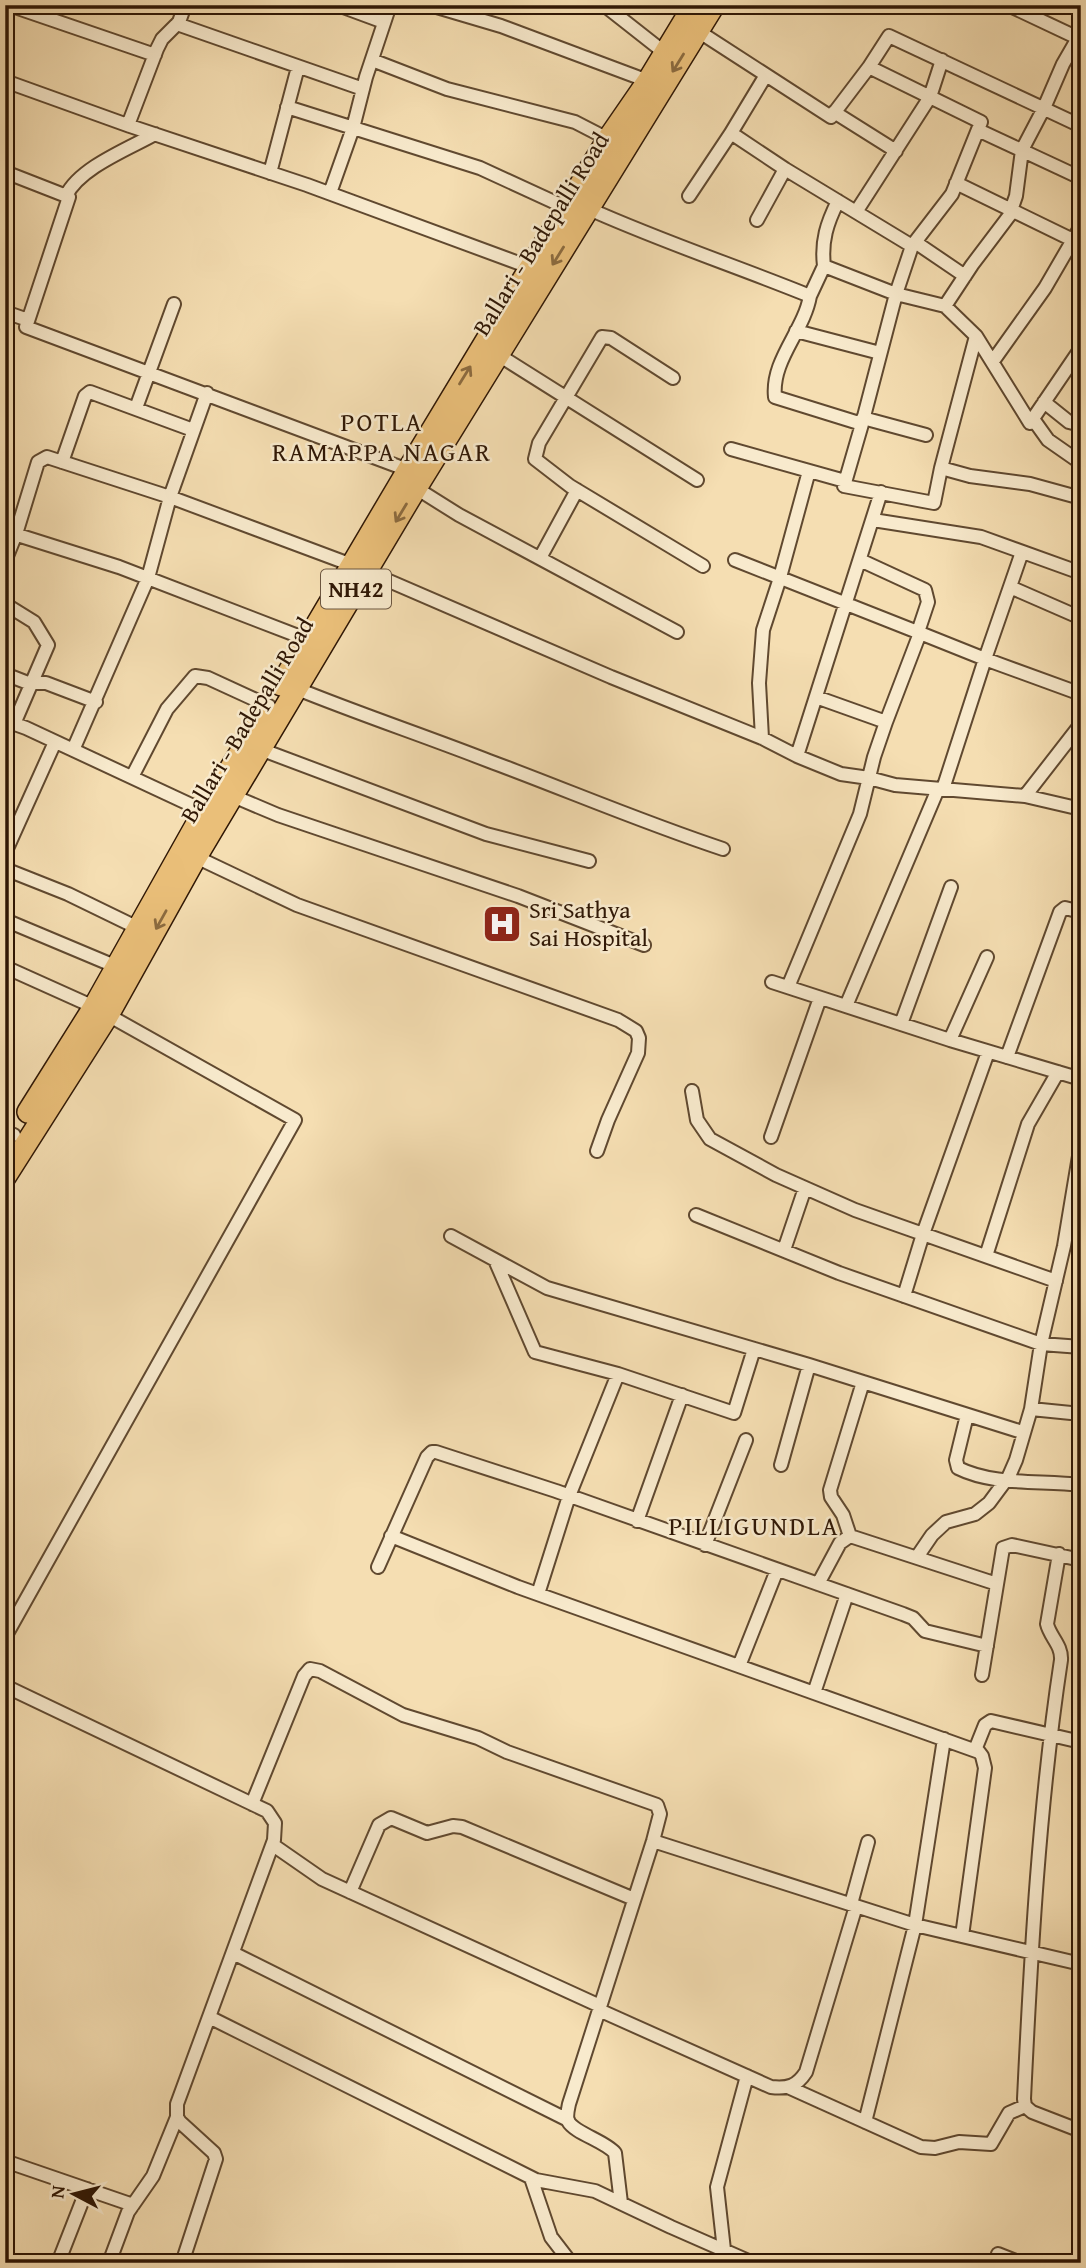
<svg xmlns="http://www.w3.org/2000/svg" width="1086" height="2268" viewBox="0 0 1086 2268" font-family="'Gentium Book Plus',serif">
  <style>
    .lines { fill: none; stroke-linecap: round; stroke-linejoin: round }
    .street-casing { stroke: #604930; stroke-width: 16 }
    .highway-casing { stroke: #2f1705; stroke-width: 24 }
    .street { stroke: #f8eacd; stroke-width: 12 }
    .highway { stroke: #eabf79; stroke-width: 21 }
    .oneway { stroke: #8c6b3f }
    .labels { text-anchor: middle; stroke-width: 5; stroke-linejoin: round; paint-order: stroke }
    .shield { fill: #f8eacd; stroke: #6b5641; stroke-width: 2 }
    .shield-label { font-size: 23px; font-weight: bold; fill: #2f1705 }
    .street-label { font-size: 24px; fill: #2f1705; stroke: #f8eacd }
    .poi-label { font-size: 24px; fill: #2f1705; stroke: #f8eacd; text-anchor: start }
    .neighbourhood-label { font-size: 26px; letter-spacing: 2px; fill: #2f1705; stroke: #f8eacd }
  </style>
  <rect width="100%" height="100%" fill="#f5deb2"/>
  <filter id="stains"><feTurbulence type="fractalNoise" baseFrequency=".00286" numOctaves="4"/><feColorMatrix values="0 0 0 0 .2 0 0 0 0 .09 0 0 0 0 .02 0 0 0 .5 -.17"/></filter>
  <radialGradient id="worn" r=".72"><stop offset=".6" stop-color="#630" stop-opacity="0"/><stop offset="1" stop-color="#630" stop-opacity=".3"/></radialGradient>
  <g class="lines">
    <g class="street-casing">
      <path id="street" d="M 9,5 L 155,55
        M 338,5 L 384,22
        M 430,5 L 501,26 L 648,81
        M 604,5 L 665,53
        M 1008,5 L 1078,38
        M 177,24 L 363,89
        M 698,31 L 831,117 L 869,67 L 981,122 L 952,194 L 912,246 L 896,294 L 862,424 L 775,397 C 771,360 804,331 810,296
        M 372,60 L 447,89 L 575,122 L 608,139
        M 869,67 L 889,36 L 1081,126
        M 5,81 L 130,126 L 307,185 L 532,268
        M 287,107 L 480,168 L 567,208
        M 834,112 L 896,151
        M 128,125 L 157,49 L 162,39 L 179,22 L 185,5
        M 978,130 L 1081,178
        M 785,169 L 912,246
        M 5,172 L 69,197 L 26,327 L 408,470
        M 270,173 L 298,67
        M 956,183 L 1081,244
        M 330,193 L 353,128 L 366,77 L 390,5
        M 66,196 C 79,168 128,149 155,134
        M 689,196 L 731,133
        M 587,208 C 660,241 736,266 810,296 L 824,266 L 896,294 L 945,306 L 976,336 L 1030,423 L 1081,348
        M 856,212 L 930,97 L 942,60
        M 757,220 L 785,169 L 731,133 L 766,75
        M 915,242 L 965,276
        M 824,266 C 821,241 827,223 838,201
        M 945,306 L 972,265 L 1009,216 L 1016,196 L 1022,150 L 1044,108 L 1063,64 L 1078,38 L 1081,39
        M 5,312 L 28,320
        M 796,331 L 880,353
        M 976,336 L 941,468 L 970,476 L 1030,484 L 1081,498
        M 497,354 L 697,480
        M 993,361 L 1045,288 L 1081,226
        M 673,378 L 611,338 L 602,337 L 539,443 L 535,459 L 570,486 L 703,566
        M 1044,402 L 1069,422 L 1081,425
        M 136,408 L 174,304
        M 863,418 L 926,435
        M 1033,419 L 1048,440 L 1081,463
        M 862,424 L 844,486 L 934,503 L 941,468
        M 731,449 L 845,481
        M 62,462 L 85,396 L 90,392 L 193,430
        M 416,488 L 459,515 L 677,632
        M 873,520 L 981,537 L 1081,573
        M 5,531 L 119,567 L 306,639
        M 1022,552 L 985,659 L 1081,694
        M 540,558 L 577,490
        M 735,560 L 920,633
        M 860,560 L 925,590 L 928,602 L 918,632
        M 5,561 L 16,534 L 38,462 L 47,457 L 170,497 L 352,565 L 611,677 L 762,738 L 797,756 L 841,774 L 869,778 L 895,785 L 1025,796 L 1081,809
        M 1010,587 L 1081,618
        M 5,604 L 34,622 L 48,645 L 14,724
        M 5,674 L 28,683 L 46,683 L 96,702
        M 295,688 C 359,714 425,736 489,761 C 567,790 644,823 723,849
        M 886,722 L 920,633 L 985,659 L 943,789
        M 5,724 L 12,723 L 26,728 L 204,811
        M 762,738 L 759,683 L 763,630 L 779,581 L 809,471
        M 260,749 L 486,834 L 589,861
        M 73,750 L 148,578 L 170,497 L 207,393
        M 797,756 L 881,492
        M 132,777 L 167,709 L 195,676 L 208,678 L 269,706
        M 233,796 L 278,815 L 518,896 L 644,945
        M 1025,796 L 1081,724
        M 5,853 L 55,742
        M 196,857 L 297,905 L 618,1020 L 636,1031 L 639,1038 L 638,1053 L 608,1120 L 597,1151
        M 5,869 L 68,894 L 138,928
        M 5,920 L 117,967
        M 5,967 L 94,1007
        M 772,982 L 950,1040 L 1081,1079
        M 788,987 L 860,814 L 874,757 L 886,722 L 816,697
        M 846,1006 L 938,789
        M 901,1024 L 951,887
        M 950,1040 L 987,957
        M 1007,1057 L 1060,912 L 1065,908 L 1081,912
        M 692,1091 L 697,1120 L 710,1139 L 776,1175 L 855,1210 L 1056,1281
        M 5,1132 L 14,1135
        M 771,1137 L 820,998
        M 696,1215 L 839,1273 L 1041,1344 L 1081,1347
        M 451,1236 L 547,1288 L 809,1365 L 1022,1432
        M 784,1250 L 805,1188
        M 986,1256 L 1028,1124 L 1058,1072
        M 495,1260 L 535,1352 L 618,1374 L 734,1413 L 754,1349
        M 904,1296 L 923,1234 L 988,1052
        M 1031,1409 L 1081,1414
        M 967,1415 L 956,1460 L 958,1468 C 994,1486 1041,1480 1081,1485
        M 781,1465 L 809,1365
        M 637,1521 L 682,1395
        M 391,1536 L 518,1587 L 979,1752 L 982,1756 L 985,1768 L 962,1936
        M 850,1536 L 843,1515 L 831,1497 L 830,1490 L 863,1382
        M 705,1545 L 746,1440
        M 1059,1554 L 1047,1624 C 1050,1637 1062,1645 1061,1660 C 1039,1805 1031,1952 1024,2099 L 1025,2106 L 1032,2112 L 1081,2131
        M 917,1557 L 932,1535 L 946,1522 L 975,1514 L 989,1503 L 1009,1476 L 1016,1460 L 1031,1409 L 1041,1344 L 1064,1246 L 1081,1144
        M 378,1567 L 427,1457 L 432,1452 L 436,1452 L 556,1491 L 903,1614 L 913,1618 L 925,1631 L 987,1646
        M 818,1584 L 840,1543 L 850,1536 L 997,1584
        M 538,1594 L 569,1496 L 618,1374
        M 5,1637 L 295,1120 L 108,1015
        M 739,1666 L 777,1570
        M 982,1675 L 1003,1548 L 1012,1545 L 1081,1560
        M 5,1686 L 267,1811 L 275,1823 L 274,1840 L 177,2104 L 177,2117 L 180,2122 L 214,2153 L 216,2159 L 182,2263
        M 814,1693 L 847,1594
        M 975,1750 L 985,1725 L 991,1721 L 1081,1742
        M 252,1804 L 304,1676 L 310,1669 L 320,1671 L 403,1715 L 478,1738 L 507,1752 L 657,1805 L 660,1814 L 653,1841 L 569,2104 C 568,2109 566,2116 568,2121 C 574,2133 605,2141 615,2153 L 621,2203
        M 653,1841 L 915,1925 L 1081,1964
        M 273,1845 L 322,1879 L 600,2006
        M 350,1892 L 379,1825 L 391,1818 L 427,1833 L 453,1826 L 462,1827 L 634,1899
        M 851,1904 L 868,1842
        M 233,1953 L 568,2120
        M 599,2010 L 771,2087 C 788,2089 797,2086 806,2072 L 856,1906
        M 209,2017 L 536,2180 L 595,2191 L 671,2227 L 753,2263
        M 788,2087 L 921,2147 L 935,2148 L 959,2142 L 991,2144 L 1009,2113 L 1025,2106
        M 865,2122 L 915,1925 L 944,1739
        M 5,2161 L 133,2205
        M 531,2178 L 551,2237 L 571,2263
        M 724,2250 L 717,2187 L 747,2076
        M 998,2254 L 1021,2263
        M 58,2263 L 87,2189
        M 109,2263 L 128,2212 L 153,2176 L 177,2117"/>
    </g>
    <g class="highway-casing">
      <path id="highway" d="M 281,685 L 408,470 L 608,139 L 648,81 L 694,5
        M 28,1112 L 94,1007 L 204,811 L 263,716
        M 5,1177 L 108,1015 L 196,857 L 416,488 L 714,5"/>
    </g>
    <use href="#street" class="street"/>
    <use href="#highway" class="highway"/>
  </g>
  <defs><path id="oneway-shaft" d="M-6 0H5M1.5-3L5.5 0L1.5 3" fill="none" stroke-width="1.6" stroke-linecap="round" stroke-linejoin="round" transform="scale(1.75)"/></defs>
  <g class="oneway">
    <use href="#oneway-shaft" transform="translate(678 63) rotate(122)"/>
    <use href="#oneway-shaft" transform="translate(558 256) rotate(122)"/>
    <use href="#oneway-shaft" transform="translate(465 375) rotate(-58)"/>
    <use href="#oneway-shaft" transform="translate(401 513) rotate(121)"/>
    <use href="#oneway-shaft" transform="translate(161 920) rotate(119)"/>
  </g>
  <defs>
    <g id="hospital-square" transform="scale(2.0125)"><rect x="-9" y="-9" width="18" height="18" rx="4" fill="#8f2418" stroke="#f8eacd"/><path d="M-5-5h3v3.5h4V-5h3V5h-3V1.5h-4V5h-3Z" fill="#fff"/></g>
  </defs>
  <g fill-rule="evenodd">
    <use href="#hospital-square" x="502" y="924"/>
  </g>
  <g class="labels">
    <rect class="shield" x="321" y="569.5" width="70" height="39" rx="5"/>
    <g class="shield-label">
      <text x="356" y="597">NH42</text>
    </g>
    <g class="street-label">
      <text transform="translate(541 234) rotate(-58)" y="8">Ballari - Badepalli Road</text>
      <text transform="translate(247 720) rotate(-59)" y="8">Ballari - Badepalli Road</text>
    </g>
    <g class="poi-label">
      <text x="529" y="918">Sri Sathya<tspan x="529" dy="28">Sai Hospital</tspan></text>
    </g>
    <g class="neighbourhood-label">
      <text x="382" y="431">POTLA<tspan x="382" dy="30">RAMAPPA NAGAR</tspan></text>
      <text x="754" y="1535">PILLIGUNDLA</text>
    </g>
  </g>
  <rect width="1086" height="2268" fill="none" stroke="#f5deb2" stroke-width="28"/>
  <rect x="7" y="7" width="1072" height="2254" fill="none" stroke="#2f1705" stroke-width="3.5"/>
  <rect x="14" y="14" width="1058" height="2240" fill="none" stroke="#2f1705" stroke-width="2"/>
  <g transform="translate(74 2194) rotate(277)" stroke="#f8eacd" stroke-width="5" paint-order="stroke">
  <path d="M0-5L12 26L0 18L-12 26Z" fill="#2f1705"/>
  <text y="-10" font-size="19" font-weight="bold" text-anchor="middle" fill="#2f1705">N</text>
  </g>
  <rect width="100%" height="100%" filter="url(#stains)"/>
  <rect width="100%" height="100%" fill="url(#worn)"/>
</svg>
